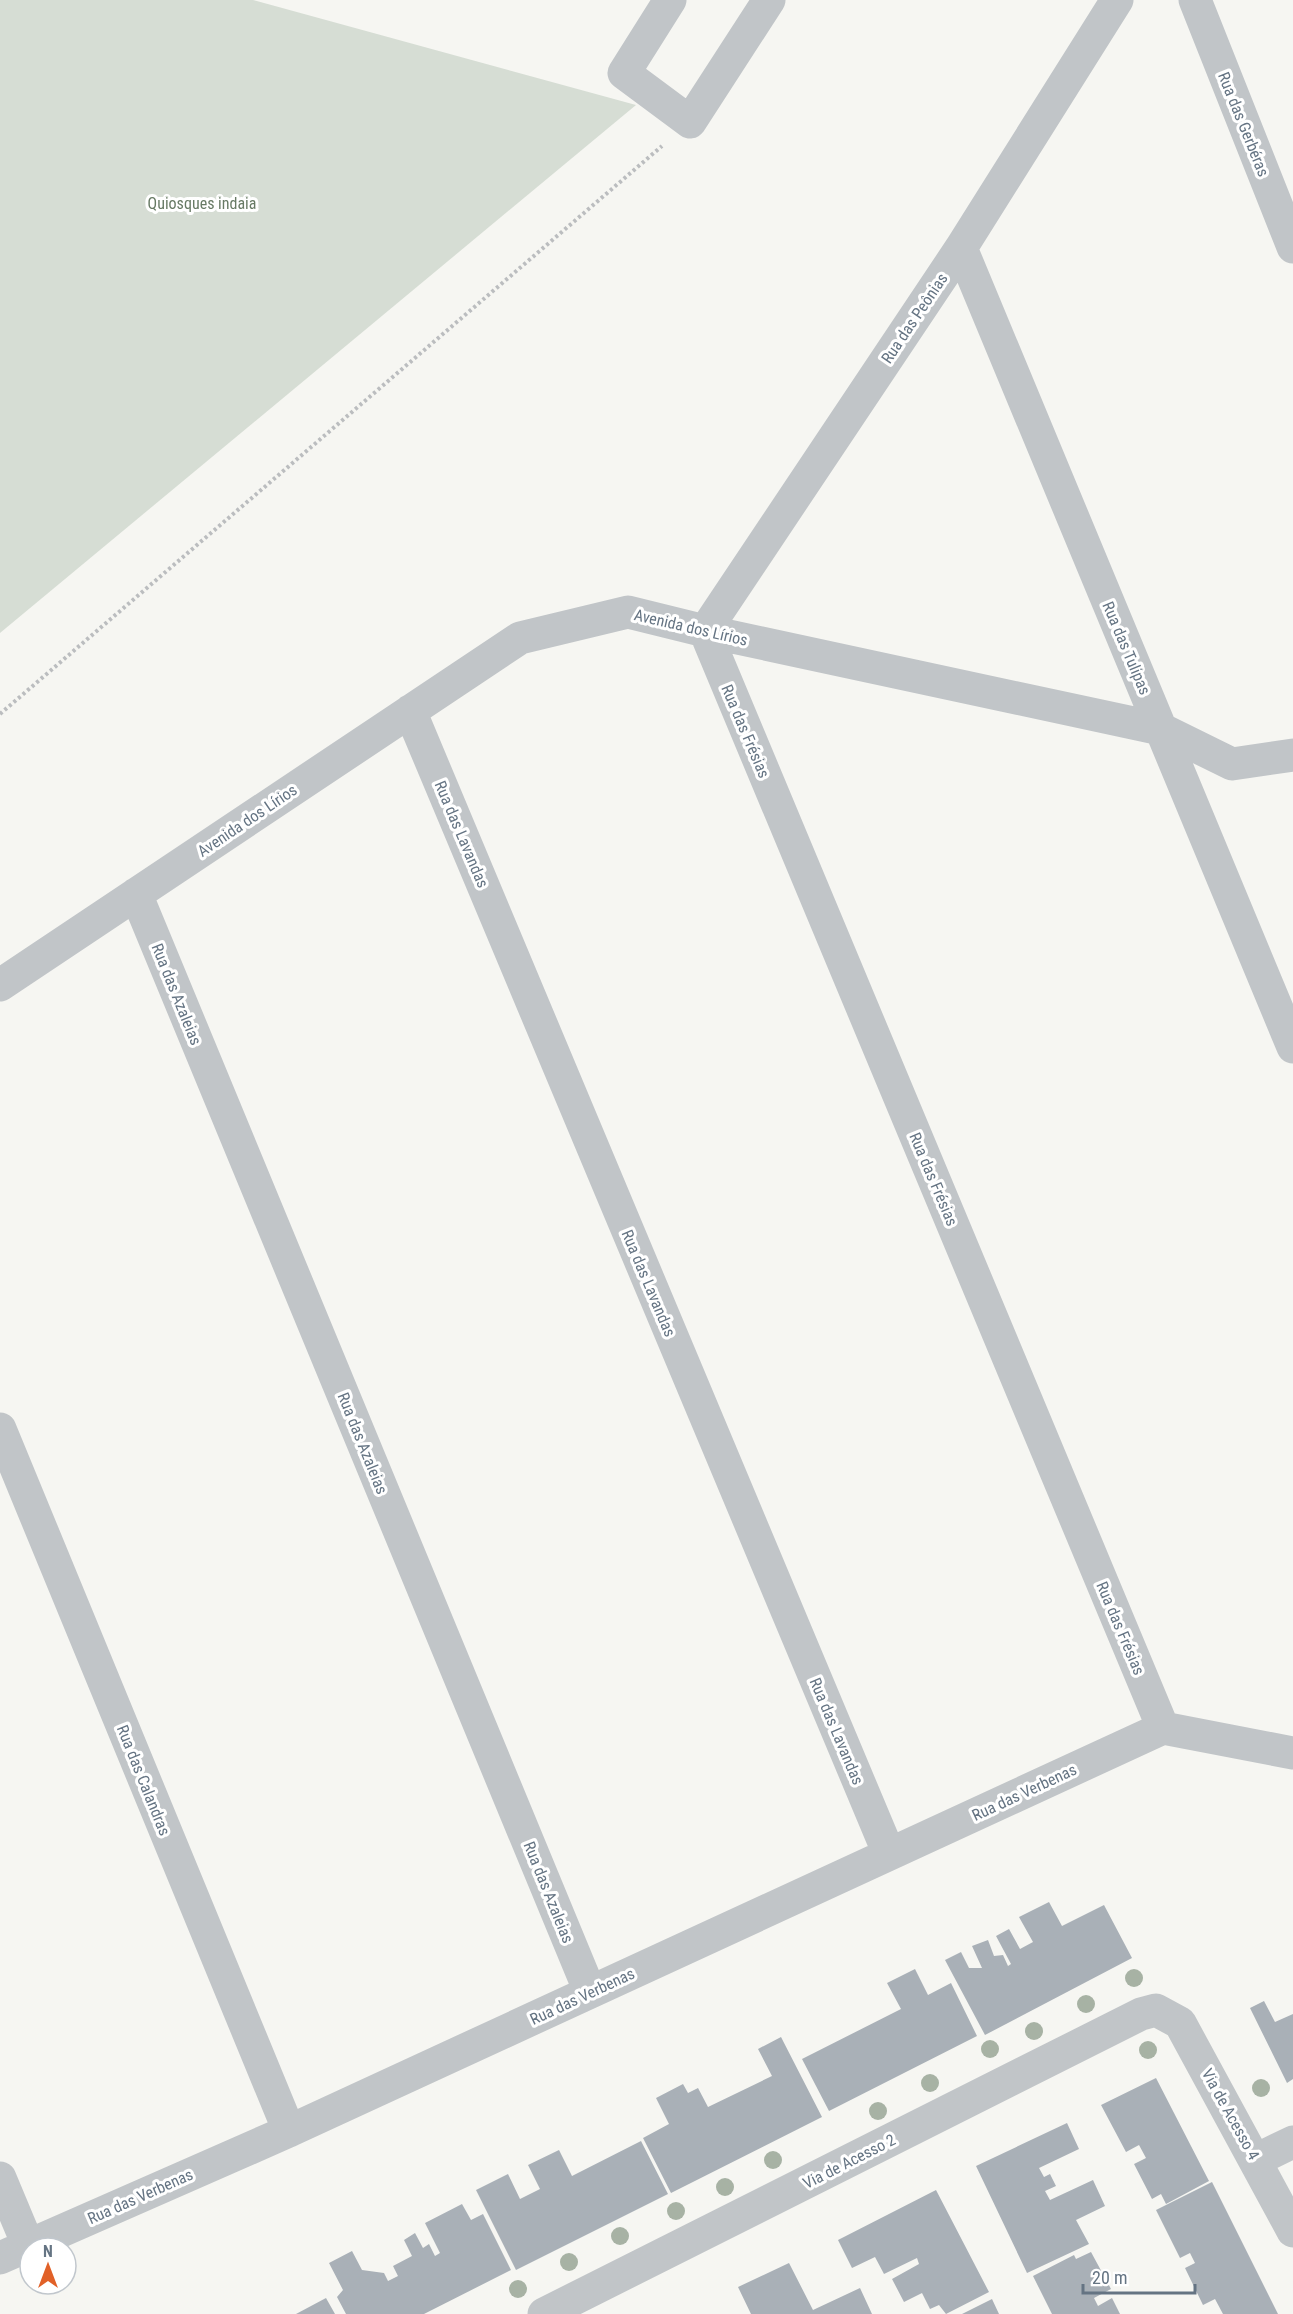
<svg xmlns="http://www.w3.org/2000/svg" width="1293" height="2314" viewBox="0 0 1293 2314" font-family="'Roboto Condensed',sans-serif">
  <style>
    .green { fill: #d6ddd4 }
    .building { fill: #a9b0b7 }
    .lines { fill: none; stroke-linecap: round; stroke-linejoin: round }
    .path { stroke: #bbbdbf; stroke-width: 4; stroke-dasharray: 3 3; stroke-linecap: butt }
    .minor { stroke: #c1c5c8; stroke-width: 33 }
    .tree { fill: #a7b2a4 }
    .labels { text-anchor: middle; stroke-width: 6; stroke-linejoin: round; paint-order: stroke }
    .street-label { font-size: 16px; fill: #657483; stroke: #fff }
    .park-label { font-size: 16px; fill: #677a64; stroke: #fff }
  </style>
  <rect width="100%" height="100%" fill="#f6f6f2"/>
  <path class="green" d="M 0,0 L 253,0 L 636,105 L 0,633 Z"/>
  <path class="building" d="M 1049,1902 L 1062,1926 L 1104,1905 L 1132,1958 L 985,2035 L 945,1960 L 961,1952 L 969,1968 L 982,1968 L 972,1946 L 988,1940 L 994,1956 L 1003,1955 L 1008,1966 L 1011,1964 L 996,1936 L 1009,1929 L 1020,1949 L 1033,1942 L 1019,1917 Z
    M 915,1969 L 928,1995 L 951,1983 L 977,2036 L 829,2111 L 802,2059 L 901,2009 L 887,1983 Z
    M 1264,2001 L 1275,2022 L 1293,2014 L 1293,2079 L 1287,2083 L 1250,2008 Z
    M 781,2037 L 822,2117 L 671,2193 L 643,2138 L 669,2124 L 656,2098 L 683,2084 L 688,2093 L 698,2088 L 708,2107 L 772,2076 L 758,2049 Z
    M 1156,2078 L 1209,2181 L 1166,2204 L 1161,2194 L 1152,2199 L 1134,2164 L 1146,2158 L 1139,2145 L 1126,2152 L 1101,2105 Z
    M 1067,2123 L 1079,2149 L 1039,2168 L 1044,2177 L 1050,2174 L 1056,2186 L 1045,2191 L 1050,2200 L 1093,2180 L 1105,2206 L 1076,2220 L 1089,2244 L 1027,2273 L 976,2166 Z
    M 641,2141 L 668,2194 L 516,2270 L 476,2190 L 508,2174 L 520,2199 L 540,2189 L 528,2165 L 559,2150 L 572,2176 Z
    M 1212,2182 L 1278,2314 L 1223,2314 L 1215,2299 L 1203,2305 L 1185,2268 L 1195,2263 L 1190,2253 L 1180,2258 L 1156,2210 Z
    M 936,2190 L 989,2292 L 946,2314 L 939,2305 L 930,2309 L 922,2293 L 904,2302 L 892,2279 L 919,2264 L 917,2258 L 884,2274 L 875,2257 L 852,2268 L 838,2240 Z
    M 462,2204 L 471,2220 L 483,2214 L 511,2270 L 424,2314 L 346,2314 L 337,2297 L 343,2290 L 329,2263 L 352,2251 L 362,2270 L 384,2273 L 388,2281 L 398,2276 L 393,2266 L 412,2256 L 404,2240 L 415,2233 L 423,2248 L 429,2244 L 435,2256 L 440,2253 L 425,2223 Z
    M 1091,2252 L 1111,2289 L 1094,2298 L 1098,2306 L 1112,2298 L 1120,2314 L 1052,2314 L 1033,2276 L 1074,2255 L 1076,2259 Z
    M 789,2263 L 813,2310 L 860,2288 L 872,2314 L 751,2314 L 738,2287 Z
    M 326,2298 L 335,2314 L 296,2314 Z
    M 992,2299 L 999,2314 L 962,2314 Z"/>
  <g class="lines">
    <path class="path" d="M 0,714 L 662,146"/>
    <path class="minor" d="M 670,0 L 624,73 L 690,122 L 769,0
      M 1117,0 L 961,248 L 705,631 L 1163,1728
      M 1195,0 L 1293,247
      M 961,248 L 1293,1047
      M 410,711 L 889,1854
      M 136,894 L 590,1992
      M 0,985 L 520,638 L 628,612 L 705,631 L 1161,729 L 1232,764 L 1293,755
      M 0,1429 L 289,2131
      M 1163,1728 L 1293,1753
      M 1256,2160 L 1293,2142
      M 0,2178 L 28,2245
      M 0,2258 L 289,2131 L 1163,1728
      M 544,2314 L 1141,2014 L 1156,2010 L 1180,2023 L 1293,2231"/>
  </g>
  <g class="tree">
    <circle cx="1134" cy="1978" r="9"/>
    <circle cx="1086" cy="2004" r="9"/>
    <circle cx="1034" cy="2031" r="9"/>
    <circle cx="990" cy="2049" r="9"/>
    <circle cx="1148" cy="2050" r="9"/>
    <circle cx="930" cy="2083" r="9"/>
    <circle cx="1261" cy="2088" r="9"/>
    <circle cx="878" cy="2111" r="9"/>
    <circle cx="773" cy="2160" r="9"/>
    <circle cx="725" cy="2187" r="9"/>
    <circle cx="676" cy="2211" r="9"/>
    <circle cx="620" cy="2236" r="9"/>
    <circle cx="569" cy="2262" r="9"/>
    <circle cx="518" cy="2289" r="9"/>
  </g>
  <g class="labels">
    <g class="street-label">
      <text transform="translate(1244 124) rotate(68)" y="6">Rua das Gerbéras</text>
      <text transform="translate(914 318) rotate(-56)" y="6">Rua das Peônias</text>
      <text transform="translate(691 627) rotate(13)" y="6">Avenida dos Lírios</text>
      <text transform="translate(1127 648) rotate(67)" y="6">Rua das Tulipas</text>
      <text transform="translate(746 731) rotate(67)" y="6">Rua das Frésias</text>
      <text transform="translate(247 820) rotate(-34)" y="6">Avenida dos Lírios</text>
      <text transform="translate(462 834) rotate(67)" y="6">Rua das Lavandas</text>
      <text transform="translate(177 994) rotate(68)" y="6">Rua das Azaleias</text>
      <text transform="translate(934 1179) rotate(67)" y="6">Rua das Frésias</text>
      <text transform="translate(649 1283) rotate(67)" y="6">Rua das Lavandas</text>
      <text transform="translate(363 1443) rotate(68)" y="6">Rua das Azaleias</text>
      <text transform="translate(1121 1628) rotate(67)" y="6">Rua das Frésias</text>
      <text transform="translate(837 1731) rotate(67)" y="6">Rua das Lavandas</text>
      <text transform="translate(144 1780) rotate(68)" y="6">Rua das Calandras</text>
      <text transform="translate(1024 1792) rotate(-25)" y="6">Rua das Verbenas</text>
      <text transform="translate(549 1892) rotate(68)" y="6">Rua das Azaleias</text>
      <text transform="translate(582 1996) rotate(-25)" y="6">Rua das Verbenas</text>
      <text transform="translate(1231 2114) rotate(61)" y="6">Via de Acesso 4</text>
      <text transform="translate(849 2161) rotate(-27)" y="6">Via de Acesso 2</text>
      <text transform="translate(140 2196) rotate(-24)" y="6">Rua das Verbenas</text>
    </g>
    <g class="park-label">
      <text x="202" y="209">Quiosques indaia</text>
    </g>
  </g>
  <g transform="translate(48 2266)"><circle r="28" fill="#ffffff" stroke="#c1c7cd" stroke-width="1.5"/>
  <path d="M0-4.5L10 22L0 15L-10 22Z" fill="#e16128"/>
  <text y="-9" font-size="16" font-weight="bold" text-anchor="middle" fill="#657483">N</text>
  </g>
  <path d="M1083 2284v9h112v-9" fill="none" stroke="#657483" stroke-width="3"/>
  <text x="1092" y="2284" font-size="18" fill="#657483" stroke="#ffffff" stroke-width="4.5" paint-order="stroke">20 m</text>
</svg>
